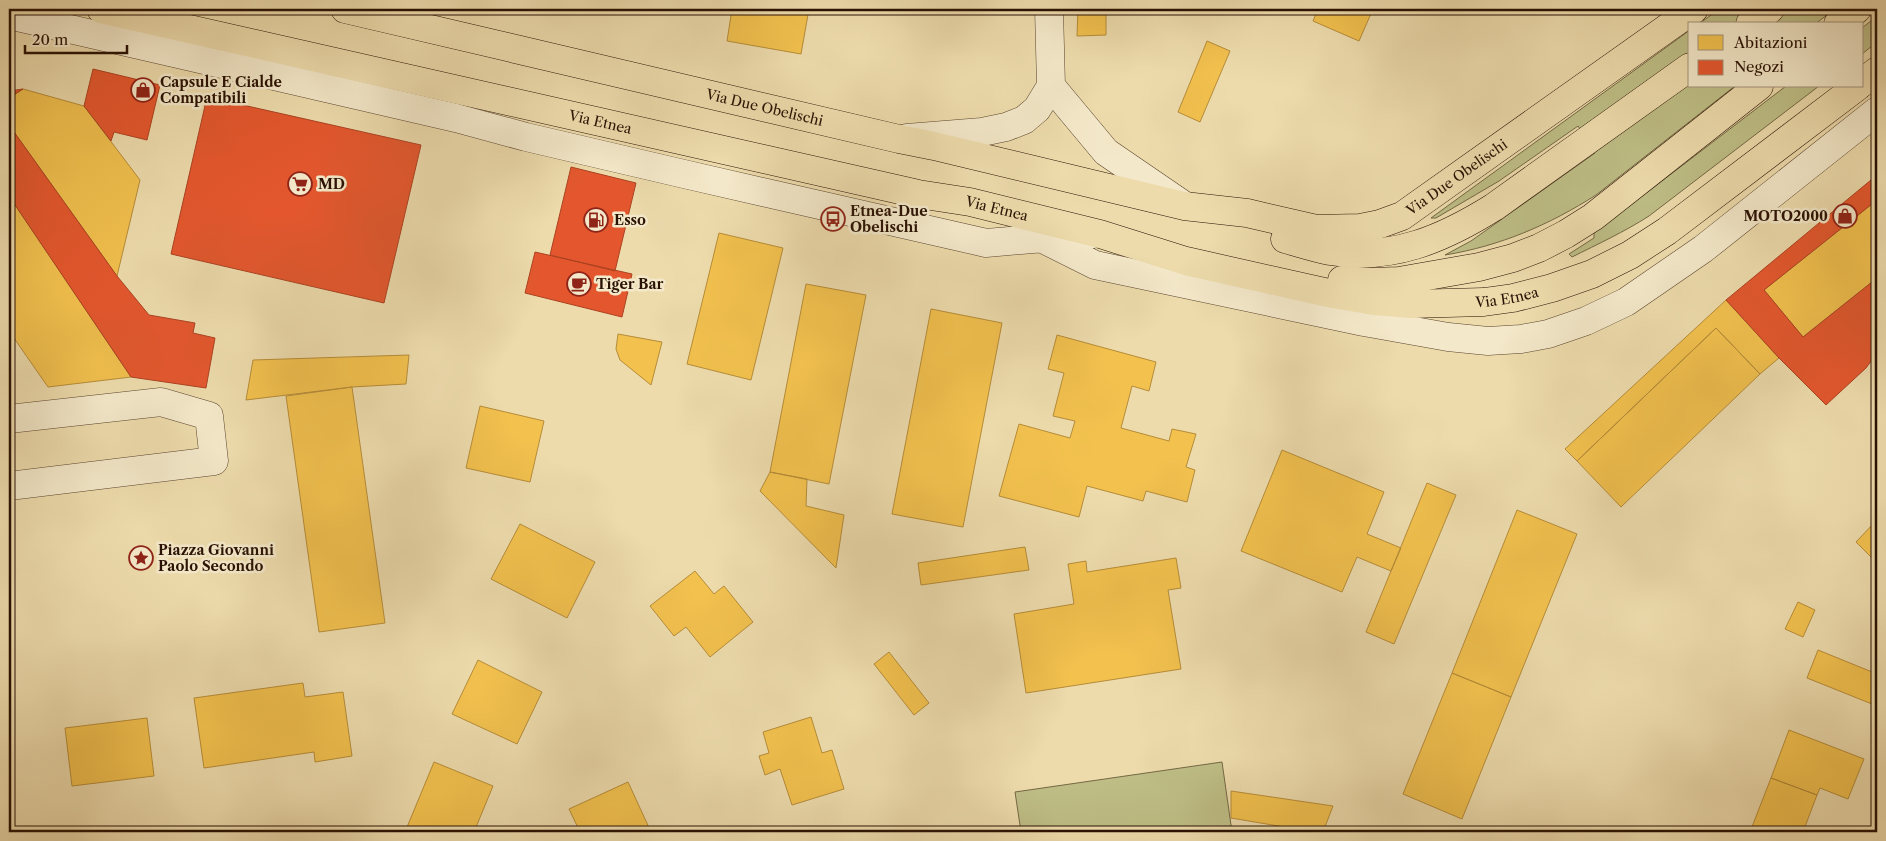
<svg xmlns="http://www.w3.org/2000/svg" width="1886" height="841" viewBox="0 0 1886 841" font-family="'Libre Caslon Text',serif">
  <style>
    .green { fill: #bebe86; stroke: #746844 }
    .homes { fill: #f2c14e; stroke: #b68c38 }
    .shops { fill: #e4572e; stroke: #ac4221 }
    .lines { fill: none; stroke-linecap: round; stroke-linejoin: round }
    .minor-casing { stroke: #5a442d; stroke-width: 29 }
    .major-casing { stroke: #291103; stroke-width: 29 }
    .minor { stroke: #f3e8c9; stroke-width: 28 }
    .major { stroke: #eddbac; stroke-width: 28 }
    .labels { text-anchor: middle; stroke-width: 5; stroke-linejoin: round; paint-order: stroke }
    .poi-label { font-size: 14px; font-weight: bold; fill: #291103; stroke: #f3e8c9; text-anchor: start }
    .street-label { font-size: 14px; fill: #291103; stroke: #f3e8c9 }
  </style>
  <rect width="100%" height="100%" fill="#eddbac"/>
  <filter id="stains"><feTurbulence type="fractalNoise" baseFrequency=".004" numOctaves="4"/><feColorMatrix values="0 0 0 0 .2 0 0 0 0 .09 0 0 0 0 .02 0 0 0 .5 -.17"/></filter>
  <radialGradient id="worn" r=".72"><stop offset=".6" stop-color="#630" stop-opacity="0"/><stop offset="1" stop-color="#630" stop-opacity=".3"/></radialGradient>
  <path class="green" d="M 1719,9 L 1835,9 L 1815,24 L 1699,24 Z
    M 1877,16 L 1877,42 L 1862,54 L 1862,28 Z
    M 1690,30 L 1690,86 L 1735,86 L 1596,195 C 1549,225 1500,246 1445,255 L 1471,241 L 1595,153 L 1578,126 L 1499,181 L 1436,218 L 1431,218 Z
    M 1786,86 L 1819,86 L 1649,216 C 1624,232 1598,244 1572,257 L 1569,254 L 1594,238 L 1594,233 Z
    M 1222,762 L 1232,832 L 1021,832 L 1015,792 Z"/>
  <path class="homes" d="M 732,9 L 809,9 L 801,54 L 727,41 Z
    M 1078,9 L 1106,9 L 1106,35 L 1077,36 Z
    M 1318,9 L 1373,9 L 1359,41 L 1313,21 Z
    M 1207,41 L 1230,51 L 1200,122 L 1178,112 Z
    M 23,89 L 84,106 L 140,180 L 117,276 L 9,125 L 9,98 Z
    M 9,196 L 131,377 L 48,387 L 9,331 Z
    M 1877,200 L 1877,278 L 1803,337 L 1764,290 Z
    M 719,233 L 783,248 L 751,380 L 687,364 Z
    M 806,284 L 866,295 L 829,484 L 770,472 Z
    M 1726,300 L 1779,358 L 1760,374 L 1716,328 L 1577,461 L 1565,449 Z
    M 931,309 L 1002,323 L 963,527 L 892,514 Z
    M 1716,328 L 1760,374 L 1621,507 L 1577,461 Z
    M 618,334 L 662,342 L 651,385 L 620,360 L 616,349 Z
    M 1057,335 L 1156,362 L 1149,391 L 1132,386 L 1121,428 L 1169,441 L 1172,429 L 1196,434 L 1186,467 L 1195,470 L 1187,502 L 1146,491 L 1143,501 L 1087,486 L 1079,517 L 999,496 L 1019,424 L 1070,438 L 1075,421 L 1053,416 L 1064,373 L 1048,369 Z
    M 409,355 L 406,384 L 352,387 L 246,400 L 253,360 Z
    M 352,387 L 385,623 L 319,632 L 286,396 Z
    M 480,406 L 544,421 L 530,482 L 466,468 Z
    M 1282,450 L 1384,492 L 1367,534 L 1401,548 L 1391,571 L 1357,557 L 1342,592 L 1241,551 Z
    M 770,472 L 807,479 L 806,506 L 844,515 L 836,568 L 760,491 Z
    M 1427,483 L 1456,495 L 1394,644 L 1366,632 Z
    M 1517,510 L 1577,534 L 1511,697 L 1452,673 Z
    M 1874,523 L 1877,526 L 1877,563 L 1856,542 Z
    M 520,524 L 595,562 L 567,618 L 491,579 Z
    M 1025,547 L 1029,570 L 921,585 L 918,563 Z
    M 1176,558 L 1181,588 L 1168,590 L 1181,669 L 1026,693 L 1014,614 L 1074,604 L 1068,564 L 1086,561 L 1087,572 Z
    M 695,571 L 714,594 L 724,586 L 753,622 L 710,657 L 686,627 L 674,636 L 650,606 Z
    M 1798,602 L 1815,610 L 1803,637 L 1785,629 Z
    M 1818,650 L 1877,674 L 1877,706 L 1807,678 Z
    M 889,652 L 929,703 L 914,715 L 874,664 Z
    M 478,660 L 542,692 L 517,744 L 452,714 Z
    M 1452,673 L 1511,697 L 1462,819 L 1403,794 Z
    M 303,683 L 305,697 L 343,692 L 352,756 L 315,762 L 314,752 L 204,768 L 194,698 Z
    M 811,717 L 822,753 L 832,750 L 844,789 L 792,805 L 780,769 L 765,775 L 759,756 L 769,753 L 763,732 Z
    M 147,718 L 154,776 L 72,786 L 65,728 Z
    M 1789,730 L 1864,759 L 1848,799 L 1820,788 L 1817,795 L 1771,778 Z
    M 434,762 L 493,786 L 474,832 L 405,832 Z
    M 1771,778 L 1817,795 L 1803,832 L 1750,832 Z
    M 628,782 L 651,832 L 580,832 L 569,809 Z
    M 1231,791 L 1333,806 L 1323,832 L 1314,832 L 1231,818 Z"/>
  <path class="shops" d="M 93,69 L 160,85 L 147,140 L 114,132 L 111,141 L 84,106 Z
    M 23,89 L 9,98 L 9,91 Z
    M 207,97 L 421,145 L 384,303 L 171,254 Z
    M 9,125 L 117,276 L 149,315 L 195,323 L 193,333 L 215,338 L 206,388 L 131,377 L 9,196 Z
    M 571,167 L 636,183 L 615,271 L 550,255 Z
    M 1877,175 L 1877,200 L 1764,290 L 1803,337 L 1877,278 L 1877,353 L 1866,368 L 1826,405 L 1779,358 L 1726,300 Z
    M 535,252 L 632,274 L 622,317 L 525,293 Z"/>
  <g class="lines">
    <g class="minor-casing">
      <path id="minor" d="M 1049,9 L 1051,86
        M 9,15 L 456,118 L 526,137 L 684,174 L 986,243 L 1093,234
        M 1051,86 L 1106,152 L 1182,204
        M 907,138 L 982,132 L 1006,127 L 1024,120 L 1037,109 L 1051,86
        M 1043,239 L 1095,265 L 1364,322 L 1448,337 L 1488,341 L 1521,339 L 1548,334 L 1586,321 L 1626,302 L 1703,249 L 1877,111
        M 9,419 L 161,402 L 209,416 L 214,461 L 9,486"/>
    </g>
    <g class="major-casing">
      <g id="major">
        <path id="s1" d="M 101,9 L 918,194 L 970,202 L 1100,234 L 1186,261 L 1333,294 L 1374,301 L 1410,304 L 1484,302 L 1513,298 L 1552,288 L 1592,274 L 1630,255 L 1667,231 L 1858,86"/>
        <path id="s2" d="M 345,9 L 899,139 L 934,146 L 1184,206 L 1247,213 L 1316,229 L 1360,228 L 1380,224 L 1402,216 L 1694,9"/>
        <path d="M 1750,24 L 1770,9"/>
        <path d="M 1838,24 L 1857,9"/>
        <path d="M 1862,83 L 1877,71"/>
        <path d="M 1285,239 C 1300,243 1315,248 1330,251 C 1392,261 1443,239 1494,207 L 1690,67"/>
        <path d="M 1342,280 L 1372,282 L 1399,281 L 1479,267 L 1513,258 L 1539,248 L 1566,234 L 1593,217 L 1759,86"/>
      </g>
    </g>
    <use href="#minor" class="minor"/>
    <use href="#major" class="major"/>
  </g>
  <defs>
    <g id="shop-ring" transform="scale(1.25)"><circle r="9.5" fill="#f3e8c9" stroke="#8f2418" stroke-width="1.5"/><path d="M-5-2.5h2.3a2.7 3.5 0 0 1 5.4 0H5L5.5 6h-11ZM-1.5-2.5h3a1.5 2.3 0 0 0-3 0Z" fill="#8f2418"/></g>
    <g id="supermarket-ring" transform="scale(1.25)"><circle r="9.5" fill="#f3e8c9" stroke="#8f2418" stroke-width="1.5"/><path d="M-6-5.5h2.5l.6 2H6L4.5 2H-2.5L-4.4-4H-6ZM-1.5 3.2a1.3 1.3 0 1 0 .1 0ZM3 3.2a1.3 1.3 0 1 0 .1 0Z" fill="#8f2418"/></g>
    <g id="bus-ring" transform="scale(1.25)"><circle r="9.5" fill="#f3e8c9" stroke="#8f2418" stroke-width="1.5"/><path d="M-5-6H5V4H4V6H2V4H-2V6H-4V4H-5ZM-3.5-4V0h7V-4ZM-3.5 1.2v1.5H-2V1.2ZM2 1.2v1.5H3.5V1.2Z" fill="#8f2418"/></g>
    <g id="fuel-ring" transform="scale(1.25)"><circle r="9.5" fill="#f3e8c9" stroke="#8f2418" stroke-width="1.5"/><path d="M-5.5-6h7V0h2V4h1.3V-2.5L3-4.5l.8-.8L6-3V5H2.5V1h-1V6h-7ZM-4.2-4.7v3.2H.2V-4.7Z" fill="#8f2418"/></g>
    <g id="cafe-ring" transform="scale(1.25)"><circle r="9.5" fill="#f3e8c9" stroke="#8f2418" stroke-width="1.5"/><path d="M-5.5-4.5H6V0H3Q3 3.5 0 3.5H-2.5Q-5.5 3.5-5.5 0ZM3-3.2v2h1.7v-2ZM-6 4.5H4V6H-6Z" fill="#8f2418"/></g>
    <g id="sight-ring" transform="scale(1.25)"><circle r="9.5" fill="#f3e8c9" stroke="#8f2418" stroke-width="1.5"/><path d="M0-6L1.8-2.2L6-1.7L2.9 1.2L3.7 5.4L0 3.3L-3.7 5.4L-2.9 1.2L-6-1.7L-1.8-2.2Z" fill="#8f2418"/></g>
  </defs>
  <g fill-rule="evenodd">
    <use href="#shop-ring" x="143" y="90"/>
    <use href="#supermarket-ring" x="300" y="184"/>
    <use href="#shop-ring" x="1845" y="216"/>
    <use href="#bus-ring" x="833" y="219"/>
    <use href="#fuel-ring" x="596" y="220"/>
    <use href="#cafe-ring" x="579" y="284"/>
    <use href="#sight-ring" x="141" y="558"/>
  </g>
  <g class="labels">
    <g class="poi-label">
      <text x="160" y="87">Capsule E Cialde<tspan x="160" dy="16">Compatibili</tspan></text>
      <text x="318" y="189">MD</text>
      <text x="850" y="216">Etnea-Due<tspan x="850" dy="16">Obelischi</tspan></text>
      <text x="1828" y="221" text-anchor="end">MOTO2000</text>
      <text x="614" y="225">Esso</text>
      <text x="596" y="289">Tiger Bar</text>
      <text x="158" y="555">Piazza Giovanni<tspan x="158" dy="16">Paolo Secondo</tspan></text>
    </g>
    <g class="street-label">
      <text dy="5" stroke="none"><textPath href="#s2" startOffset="431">Via Due Obelischi</textPath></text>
      <text dy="5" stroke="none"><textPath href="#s1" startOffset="512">Via Etnea</textPath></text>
      <text dy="5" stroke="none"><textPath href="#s2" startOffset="1151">Via Due Obelischi</textPath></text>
      <text dy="5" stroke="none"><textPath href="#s1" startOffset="918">Via Etnea</textPath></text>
      <text dy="5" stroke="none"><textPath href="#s1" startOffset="1440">Via Etnea</textPath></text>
    </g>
  </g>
  <rect width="1886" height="841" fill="none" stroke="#eddbac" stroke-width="30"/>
  <rect x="10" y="10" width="1866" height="821" fill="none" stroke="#291103" stroke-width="2.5"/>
  <rect x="15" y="15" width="1856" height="811" fill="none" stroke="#291103"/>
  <rect x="1688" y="22" width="175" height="65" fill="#f3e8c9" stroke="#a2927a"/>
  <rect x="1698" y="35" width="25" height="15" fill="#f2c14e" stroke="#a2927a"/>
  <text x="1734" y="48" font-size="15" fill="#291103">Abitazioni</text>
  <rect x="1698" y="60" width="25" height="15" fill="#e4572e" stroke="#a2927a"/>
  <text x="1734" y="72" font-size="15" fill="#291103">Negozi</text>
  <path d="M25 45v8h102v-8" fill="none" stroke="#291103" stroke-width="2.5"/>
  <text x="32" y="45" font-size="15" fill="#291103" stroke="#f3e8c9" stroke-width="4" paint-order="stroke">20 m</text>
  <rect width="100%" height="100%" filter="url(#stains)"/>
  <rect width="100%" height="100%" fill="url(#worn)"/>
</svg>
